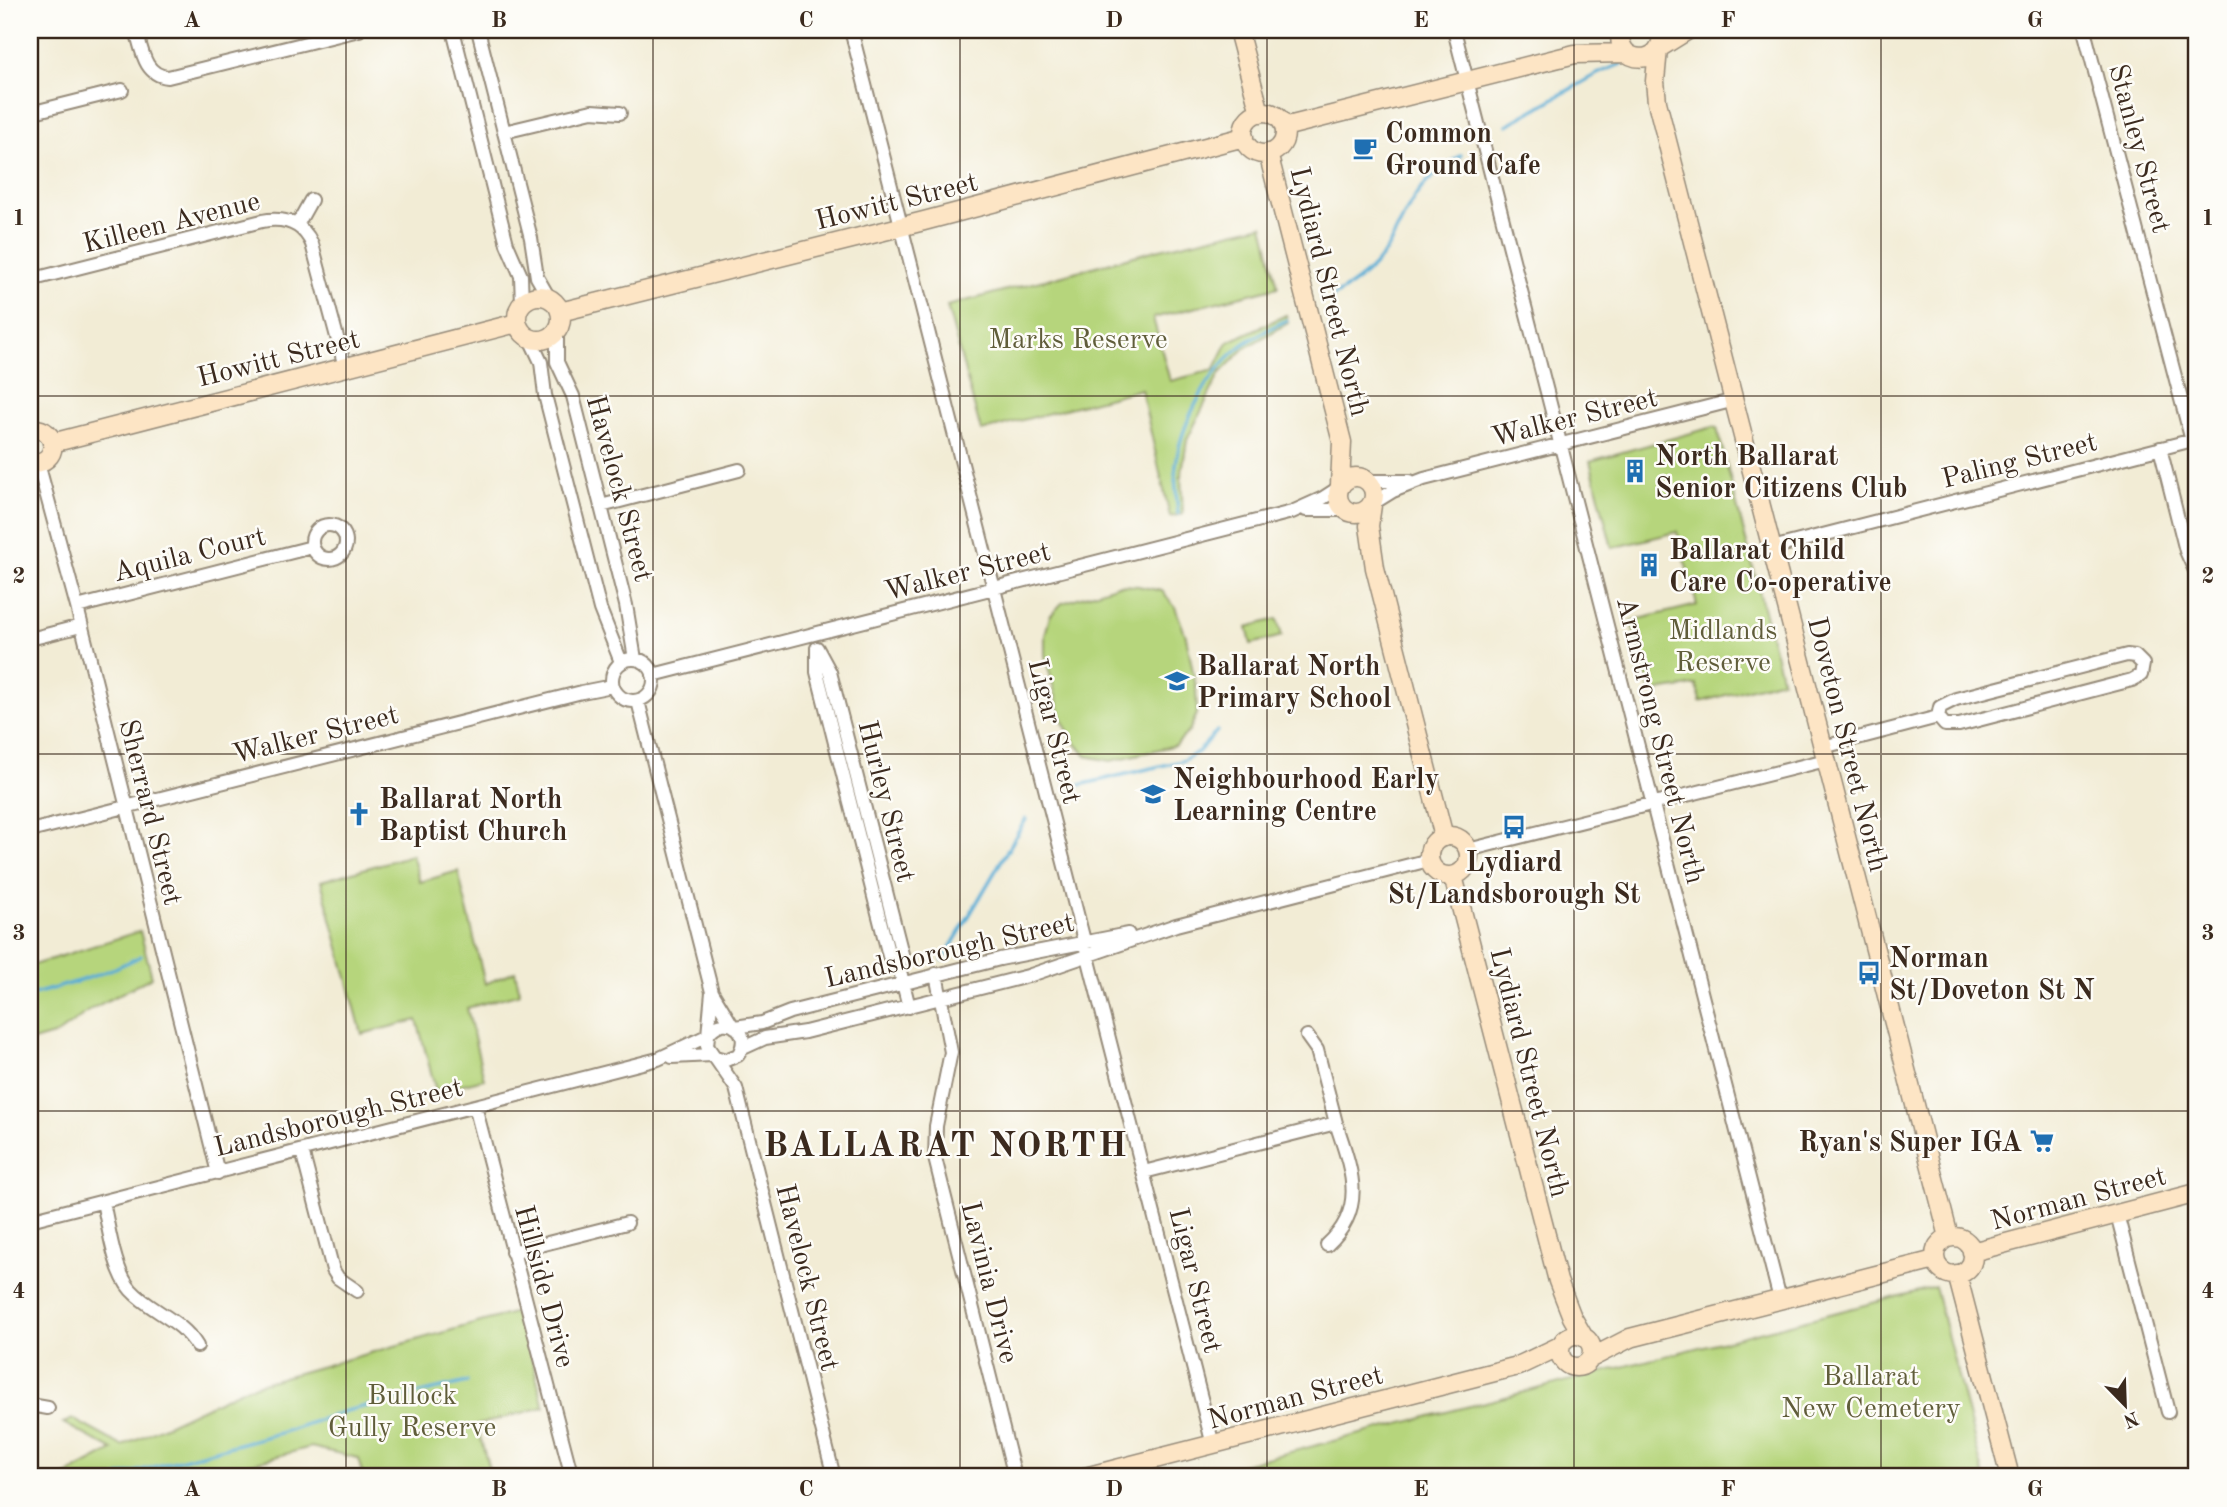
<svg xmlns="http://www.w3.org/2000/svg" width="2227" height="1507" viewBox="0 0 2227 1507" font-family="'Old Standard TT',serif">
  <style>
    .green { fill: #b6d57b; stroke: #78804c; stroke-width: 2 }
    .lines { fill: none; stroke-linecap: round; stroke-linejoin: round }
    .stream { stroke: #59add5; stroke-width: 3.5 }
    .street-casing { stroke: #968b7a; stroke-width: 16 }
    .secondary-casing { stroke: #968b7a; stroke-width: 21 }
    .street { stroke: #fff; stroke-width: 12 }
    .secondary { stroke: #fde5c5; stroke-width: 18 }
    .grid { fill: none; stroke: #3b2a1e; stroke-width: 2; stroke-opacity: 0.55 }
    .labels { text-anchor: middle; stroke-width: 5; stroke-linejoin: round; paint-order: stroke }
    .poi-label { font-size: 28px; font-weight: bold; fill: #3b2a1e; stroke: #fdfcf7; text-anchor: start }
    .street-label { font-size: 28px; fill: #3b2a1e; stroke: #fdfcf7 }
    .park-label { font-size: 28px; fill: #605d3a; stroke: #fdfcf7 }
    .district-label { font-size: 35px; font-weight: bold; letter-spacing: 2px; fill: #3b2a1e; stroke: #fdfcf7 }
    .neatline { fill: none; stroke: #3b2a1e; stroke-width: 2.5 }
    .grid-label { font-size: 23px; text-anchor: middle; font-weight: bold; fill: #3b2a1e }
  </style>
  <rect width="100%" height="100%" fill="#fdfcf7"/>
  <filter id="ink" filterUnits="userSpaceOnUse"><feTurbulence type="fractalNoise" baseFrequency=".0143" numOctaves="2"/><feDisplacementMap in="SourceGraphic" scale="14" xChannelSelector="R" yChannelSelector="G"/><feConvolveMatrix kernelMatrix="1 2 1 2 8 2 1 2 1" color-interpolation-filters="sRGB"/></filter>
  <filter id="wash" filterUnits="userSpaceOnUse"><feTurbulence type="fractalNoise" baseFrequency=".00686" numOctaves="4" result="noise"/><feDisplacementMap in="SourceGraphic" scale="28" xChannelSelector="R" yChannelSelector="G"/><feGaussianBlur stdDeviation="1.57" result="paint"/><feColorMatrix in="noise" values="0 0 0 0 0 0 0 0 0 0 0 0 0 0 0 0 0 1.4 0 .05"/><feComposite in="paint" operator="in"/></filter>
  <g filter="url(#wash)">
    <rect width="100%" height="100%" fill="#f2ecd5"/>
    <path class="green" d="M 1263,225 L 1278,287 L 1153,318 L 1170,381 L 1214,370 L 1228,342 L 1286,315 L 1288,323 L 1245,348 L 1220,373 L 1187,440 L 1181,478 L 1183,514 L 1170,517 L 1141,389 L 981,431 L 947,306 L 1156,250 Z
      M 1713,427 L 1717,428 L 1782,680 L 1700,702 L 1697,685 L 1651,692 L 1631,621 L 1697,605 L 1677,532 L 1612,548 L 1590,461 Z
      M 1118,585 L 1138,586 L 1162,591 L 1175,607 L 1186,636 L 1196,687 L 1197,714 L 1189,731 L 1176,745 L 1111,761 L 1086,756 L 1072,739 L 1062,720 L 1045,655 L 1045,635 L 1050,616 L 1062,603 Z
      M 1277,619 L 1282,636 L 1251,644 L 1247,627 Z
      M 412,855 L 420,882 L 458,871 L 485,984 L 515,971 L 520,993 L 467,1008 L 484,1079 L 436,1091 L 417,1020 L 362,1034 L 321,881 Z
      M 140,931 L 152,977 L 91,1009 L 57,1034 L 30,1042 L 30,966 Z
      M 1935,1287 L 1984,1477 L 1204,1477 L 1204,1474 Z
      M 520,1311 L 544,1407 L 477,1425 L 491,1477 L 363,1477 L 358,1458 L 311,1447 L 201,1477 L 63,1477 L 113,1450 L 63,1423 L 73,1419 L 122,1446 L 248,1387 Z"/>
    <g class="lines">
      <path class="stream" d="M 1507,125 L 1597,74 L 1621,64
        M 1332,297 C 1352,286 1372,271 1385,252 C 1398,232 1405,209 1420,190 C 1431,176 1446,166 1461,155
        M 1178,514 C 1177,498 1174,482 1176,465 C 1180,425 1208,373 1240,347 C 1254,336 1271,328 1287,320
        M 1071,787 L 1182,761 L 1198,752 L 1217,731
        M 943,960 L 1026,819
        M 30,995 C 68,985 106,974 141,956
        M 117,1477 L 283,1432 L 346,1411 L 467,1382
        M 1223,1477 L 1223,1471"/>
    </g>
  </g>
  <g filter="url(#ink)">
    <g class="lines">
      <g class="street-casing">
        <path id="street" d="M 136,30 C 142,50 144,75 168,77 L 359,30
          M 453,30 L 507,244 L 521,276 L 522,304
          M 478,30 L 531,238 L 537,277 L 549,298
          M 851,30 L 1213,1445
          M 1454,30 L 1780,1299
          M 2084,30 L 2192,441
          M 30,113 L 122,90
          M 504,132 L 592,111 L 620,113
          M 297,225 L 311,200
          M 30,280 L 262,221 C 284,217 303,223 312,244 L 345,367
          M 557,331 L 557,362 L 573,396 L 626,605 L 635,659
          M 530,339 L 541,362 L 545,395 L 600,609 L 621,662
          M 2160,448 L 2186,551 L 2197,575
          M 38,463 L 77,607 L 218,1173
          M 1367,481 L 1410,481
          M 1372,504 L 1393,491 L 1424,479 L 1735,400
          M 601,506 L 739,470
          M 1306,510 L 1345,510
          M312 542a17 17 0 1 1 34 0a17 17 0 1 1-34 0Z
          M 1772,548 L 2197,439
          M 77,607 L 312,547
          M 30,639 L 81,626
          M 817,648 L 830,672 L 902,954 L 899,967
          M 817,649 L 817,672 L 889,956 L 899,967 L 909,1007
          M 2127,655 L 2135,656 L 2143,664 L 2141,675 L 2132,680 L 1959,725 L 1945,725 L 1938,717 L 1940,707 L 1956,699 Z
          M612 680a21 21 0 1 1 42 0a21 21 0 1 1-42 0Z
          M 653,675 L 1292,512 L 1323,498 L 1340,487
          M 638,701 L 712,992 L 732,1025
          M 1823,747 L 1938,717
          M 30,831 L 582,692 L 612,686
          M 1468,850 L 1826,760
          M 936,974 L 951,1052 L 936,1126 L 935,1158 L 1015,1477
          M 712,992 L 707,1046 L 736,1088 L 834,1477
          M 735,1027 L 762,1023 L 790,1012 L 1000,959 L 1128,934
          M 709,1033 C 726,1011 754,1032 738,1055 L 726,1060 L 715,1057
          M 1307,1036 L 1317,1050 L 1336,1123
          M 741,1049 L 765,1038 L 805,1032 L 1028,976 L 1176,925 L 1429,860
          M 672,1057 L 712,1055
          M 475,1106 L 572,1477
          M 302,1151 L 333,1270 L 338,1278 L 357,1291
          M 1144,1172 L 1336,1123 C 1351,1169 1368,1208 1327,1245
          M 103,1202 C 109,1228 114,1271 131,1290 C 151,1312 181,1319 197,1346
          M 2117,1214 L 2168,1412
          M 30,1220 L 658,1059 L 707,1036
          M 512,1252 L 627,1223
          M 31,1405 L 48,1408"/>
      </g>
      <g class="secondary-casing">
        <path id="secondary" d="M 1238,30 L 1260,113
          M 1621,30 C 1613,67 1668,67 1661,30
          M 1659,48 L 1688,30
          M 1658,49 L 1655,81 L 1657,102 L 1949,1237
          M1243 133a21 21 0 1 1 42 0a21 21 0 1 1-42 0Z
          M 1284,127 L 1575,54 L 1627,53
          M 1268,153 L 1342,442 L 1340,485
          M517 318a22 22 0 1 1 44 0a22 22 0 1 1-44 0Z
          M 560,312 L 924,221 L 1244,137
          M 30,429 C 60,426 60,466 30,463
          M 52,443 L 517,323
          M1338 495a18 18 0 1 1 36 0a18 18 0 1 1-36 0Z
          M 1372,505 L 1369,526 L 1375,568 L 1444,837
          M1429 856a20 20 0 1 1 40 0a20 20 0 1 1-40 0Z
          M 1453,876 L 1558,1281 L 1572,1317 L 1583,1336
          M1935 1256a19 19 0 1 1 38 0a19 19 0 1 1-38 0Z
          M 1972,1252 L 2197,1193
          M 1957,1274 L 2010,1477
          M1560 1351a16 16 0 1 1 32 0a16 16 0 1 1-32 0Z
          M 1591,1358 L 1630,1338 L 1935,1260
          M 1085,1477 L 1518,1366 L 1560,1346"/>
      </g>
      <use href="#street" class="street"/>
      <use href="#secondary" class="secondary"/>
    </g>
  </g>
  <path class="grid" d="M 346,30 L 346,1477M 653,30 L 653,1477M 960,30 L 960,1477M 1267,30 L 1267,1477M 1574,30 L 1574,1477M 1881,30 L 1881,1477M 30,396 L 2197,396M 30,754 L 2197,754M 30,1111 L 2197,1111"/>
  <defs>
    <g id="cafe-bare" transform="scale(1.89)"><path d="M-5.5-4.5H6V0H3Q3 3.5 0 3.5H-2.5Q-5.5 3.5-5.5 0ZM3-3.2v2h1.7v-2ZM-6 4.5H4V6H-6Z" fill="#1f6fb2" stroke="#fdfcf7" stroke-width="2.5" paint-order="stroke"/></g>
    <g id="building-bare" transform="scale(1.89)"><path d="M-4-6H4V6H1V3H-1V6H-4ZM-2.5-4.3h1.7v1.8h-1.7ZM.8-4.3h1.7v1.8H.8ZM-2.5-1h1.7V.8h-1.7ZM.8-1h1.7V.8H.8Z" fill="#1f6fb2" stroke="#fdfcf7" stroke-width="2.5" paint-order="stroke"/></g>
    <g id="school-bare" transform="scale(1.89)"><path d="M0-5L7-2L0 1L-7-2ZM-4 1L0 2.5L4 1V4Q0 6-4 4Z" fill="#1f6fb2" stroke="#fdfcf7" stroke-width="2.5" paint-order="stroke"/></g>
    <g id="church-bare" transform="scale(1.89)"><path d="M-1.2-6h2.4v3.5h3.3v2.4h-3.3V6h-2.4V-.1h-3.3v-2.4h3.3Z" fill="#1f6fb2" stroke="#fdfcf7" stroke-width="2.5" paint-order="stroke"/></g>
    <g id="bus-bare" transform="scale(1.89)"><path d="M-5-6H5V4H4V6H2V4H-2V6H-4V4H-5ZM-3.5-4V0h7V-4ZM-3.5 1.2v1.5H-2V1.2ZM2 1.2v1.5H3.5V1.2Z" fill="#1f6fb2" stroke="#fdfcf7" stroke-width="2.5" paint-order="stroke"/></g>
    <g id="supermarket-bare" transform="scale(1.89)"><path d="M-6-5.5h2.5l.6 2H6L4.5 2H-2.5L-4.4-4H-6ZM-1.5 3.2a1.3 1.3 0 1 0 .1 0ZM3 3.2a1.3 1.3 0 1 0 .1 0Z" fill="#1f6fb2" stroke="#fdfcf7" stroke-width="2.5" paint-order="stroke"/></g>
  </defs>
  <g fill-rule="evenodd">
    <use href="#cafe-bare" x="1365" y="148"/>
    <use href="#building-bare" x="1635" y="471"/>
    <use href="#building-bare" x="1649" y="565"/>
    <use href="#school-bare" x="1177" y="681"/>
    <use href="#school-bare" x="1153" y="794"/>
    <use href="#church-bare" x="359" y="814"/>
    <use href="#bus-bare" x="1514" y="827"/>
    <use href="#bus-bare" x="1869" y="973"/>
    <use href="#supermarket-bare" x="2042" y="1141"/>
  </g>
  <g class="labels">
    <g class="poi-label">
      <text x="1385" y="142">Common<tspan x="1385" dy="32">Ground Cafe</tspan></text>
      <text x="1655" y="465">North Ballarat<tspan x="1655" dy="32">Senior Citizens Club</tspan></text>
      <text x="1669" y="559">Ballarat Child<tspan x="1669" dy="32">Care Co-operative</tspan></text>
      <text x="1197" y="675">Ballarat North<tspan x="1197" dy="32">Primary School</tspan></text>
      <text x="1173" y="788">Neighbourhood Early<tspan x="1173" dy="32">Learning Centre</tspan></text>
      <text x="379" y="808">Ballarat North<tspan x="379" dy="32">Baptist Church</tspan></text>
      <text x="1514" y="871" text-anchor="middle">Lydiard<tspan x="1514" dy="32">St/Landsborough St</tspan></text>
      <text x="1889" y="967">Norman<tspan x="1889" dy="32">St/Doveton St N</tspan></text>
      <text x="2022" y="1151" text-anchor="end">Ryan's Super IGA</text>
    </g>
    <g class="street-label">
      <text transform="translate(2141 148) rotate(75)" y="10">Stanley Street</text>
      <text transform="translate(896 200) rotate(-14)" y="10">Howitt Street</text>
      <text transform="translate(171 221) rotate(-14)" y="10">Killeen Avenue</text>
      <text transform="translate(1331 291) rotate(76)" y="10">Lydiard Street North</text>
      <text transform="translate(278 357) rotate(-14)" y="10">Howitt Street</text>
      <text transform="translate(1574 416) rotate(-14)" y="10">Walker Street</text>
      <text transform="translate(2019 459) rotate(-14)" y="10">Paling Street</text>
      <text transform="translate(621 488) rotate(75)" y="10">Havelock Street</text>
      <text transform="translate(189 553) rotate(-14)" y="10">Aquila Court</text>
      <text transform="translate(967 570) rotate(-14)" y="10">Walker Street</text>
      <text transform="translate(1056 731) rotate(76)" y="10">Ligar Street</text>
      <text transform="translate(315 733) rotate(-14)" y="10">Walker Street</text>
      <text transform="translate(1662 740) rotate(76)" y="10">Armstrong Street North</text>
      <text transform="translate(1849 744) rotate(76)" y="10">Doveton Street North</text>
      <text transform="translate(888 801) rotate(76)" y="10">Hurley Street</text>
      <text transform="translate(152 812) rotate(76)" y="10">Sherrard Street</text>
      <text transform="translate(949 949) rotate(-13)" y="10">Landsborough Street</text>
      <text transform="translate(1531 1072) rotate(76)" y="10">Lydiard Street North</text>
      <text transform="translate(338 1116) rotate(-14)" y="10">Landsborough Street</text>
      <text transform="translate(2078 1197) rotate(-15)" y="10">Norman Street</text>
      <text transform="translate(809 1277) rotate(76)" y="10">Havelock Street</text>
      <text transform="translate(1197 1280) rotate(76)" y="10">Ligar Street</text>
      <text transform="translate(991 1282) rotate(76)" y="10">Lavinia Drive</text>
      <text transform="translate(546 1286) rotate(75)" y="10">Hillside Drive</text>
      <text transform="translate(1295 1396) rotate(-15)" y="10">Norman Street</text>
    </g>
    <g class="park-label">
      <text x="1078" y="348">Marks Reserve</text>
      <text x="1723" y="639">Midlands<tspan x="1723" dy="32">Reserve</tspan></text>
      <text x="1871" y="1385">Ballarat<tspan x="1871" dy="32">New Cemetery</tspan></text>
      <text x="412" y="1404">Bullock<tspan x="412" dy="32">Gully Reserve</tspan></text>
    </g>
    <g class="district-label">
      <text x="946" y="1156">BALLARAT NORTH</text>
    </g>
  </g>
  <rect width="2227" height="1507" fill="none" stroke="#fdfcf7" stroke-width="77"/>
  <g transform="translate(2125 1405) rotate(157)" stroke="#fdfcf7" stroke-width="5" paint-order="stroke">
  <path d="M0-5L12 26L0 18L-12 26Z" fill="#3b2a1e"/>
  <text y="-10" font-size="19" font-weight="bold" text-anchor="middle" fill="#3b2a1e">N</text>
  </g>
  <rect x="38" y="38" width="2150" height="1430" class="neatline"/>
  <g class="grid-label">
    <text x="192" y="27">A</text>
    <text x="499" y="27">B</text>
    <text x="806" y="27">C</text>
    <text x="1114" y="27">D</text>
    <text x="1421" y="27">E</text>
    <text x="1728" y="27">F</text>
    <text x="2035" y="27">G</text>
    <text x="19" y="225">1</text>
    <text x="2208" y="225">1</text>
    <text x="19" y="583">2</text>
    <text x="2208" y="583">2</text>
    <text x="19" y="940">3</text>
    <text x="2208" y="940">3</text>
    <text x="19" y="1298">4</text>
    <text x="2208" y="1298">4</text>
    <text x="192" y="1496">A</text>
    <text x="499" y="1496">B</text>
    <text x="806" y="1496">C</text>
    <text x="1114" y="1496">D</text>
    <text x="1421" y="1496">E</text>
    <text x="1728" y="1496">F</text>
    <text x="2035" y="1496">G</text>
  </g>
</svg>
